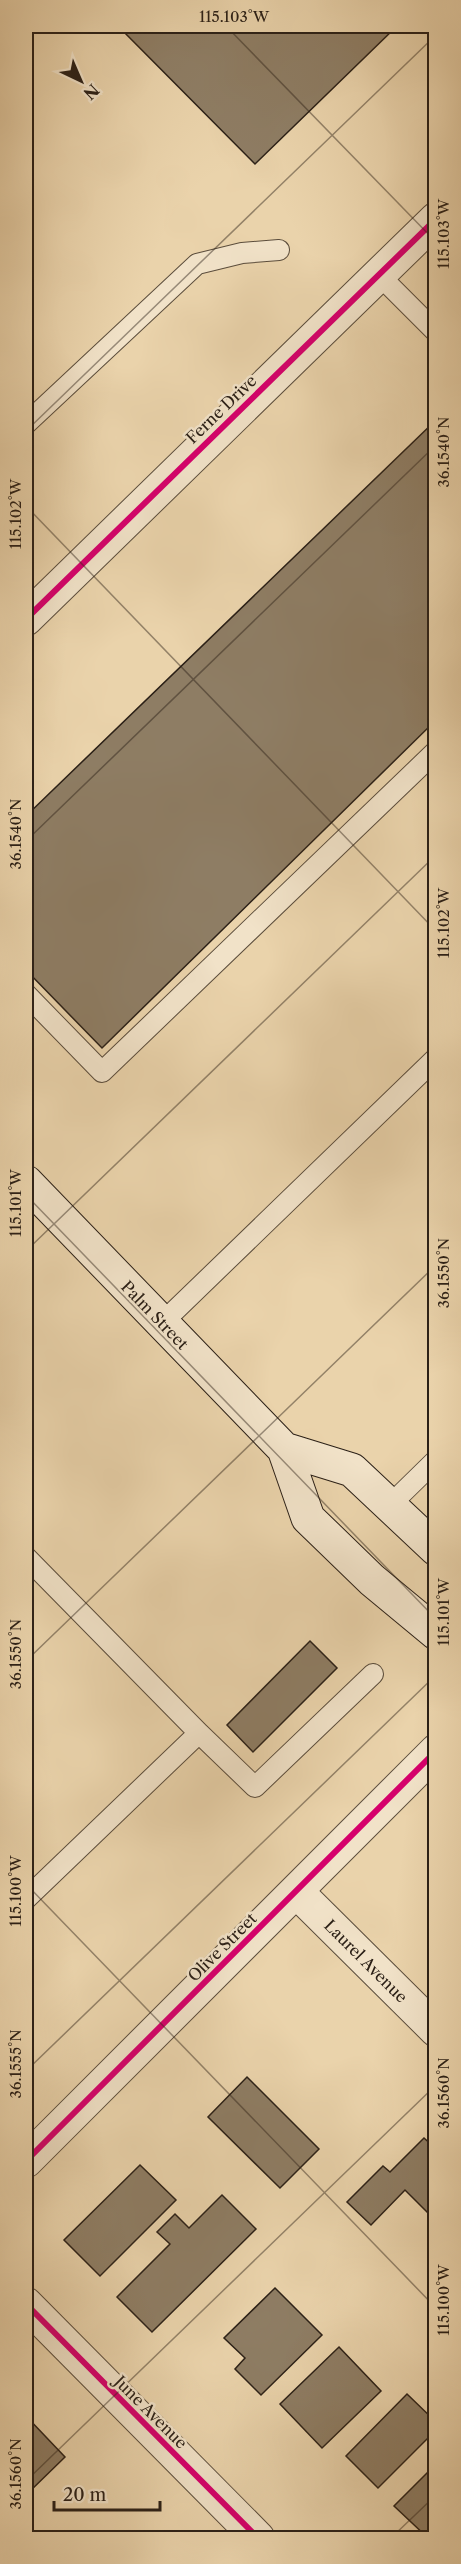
<svg xmlns="http://www.w3.org/2000/svg" width="461" height="2564" viewBox="0 0 461 2564" font-family="'Libre Caslon Text',serif">
  <style>
    .building { fill: #8e7d64; stroke: #2b2017; stroke-width: 1.5 }
    .lines { fill: none; stroke-linecap: round; stroke-linejoin: round }
    .service-casing { stroke: #5b4d3c; stroke-width: 22 }
    .minor-casing { stroke: #5b4d3c; stroke-width: 35 }
    .tertiary-casing { stroke: #5b4d3c; stroke-width: 35 }
    .secondary-casing { stroke: #2b2017; stroke-width: 35 }
    .service { stroke: #f1e2c8; stroke-width: 20 }
    .minor { stroke: #f1e2c8; stroke-width: 33 }
    .tertiary { stroke: #f1e2c8; stroke-width: 33 }
    .secondary { stroke: #f1e2c8; stroke-width: 33 }
    .cycleway-casing { stroke: #f1e2c8; stroke-width: 10 }
    .cycleway { stroke: #d6006c; stroke-width: 6 }
    .ticks { fill: none; stroke: #2b2017; stroke-width: 1.5; stroke-opacity: 0.45 }
    .labels { text-anchor: middle; stroke-width: 5; stroke-linejoin: round; paint-order: stroke }
    .street-label { font-size: 16px; fill: #2b2017; stroke: #f1e2c8 }
    .neatline { fill: none; stroke: #2b2017; stroke-width: 2 }
    .ticks-label { font-size: 15px; text-anchor: middle; fill: #2b2017 }
  </style>
  <rect width="100%" height="100%" fill="#ead3ab"/>
  <filter id="stains"><feTurbulence type="fractalNoise" baseFrequency=".00333" numOctaves="4"/><feColorMatrix values="0 0 0 0 .2 0 0 0 0 .09 0 0 0 0 .02 0 0 0 .5 -.17"/></filter>
  <radialGradient id="worn" r=".72"><stop offset=".6" stop-color="#630" stop-opacity="0"/><stop offset="1" stop-color="#630" stop-opacity=".3"/></radialGradient>
  <path class="building" d="M 118,26 L 397,26 L 255,164 Z
    M 436,420 L 436,720 L 102,1048 L 26,970 L 26,816 Z
    M 310,1641 L 337,1668 L 253,1752 L 227,1725 Z
    M 247,2077 L 319,2149 L 280,2188 L 208,2117 Z
    M 424,2138 L 436,2149 L 436,2203 L 427,2212 L 405,2190 L 371,2225 L 347,2202 L 383,2166 L 390,2172 Z
    M 140,2165 L 176,2200 L 100,2276 L 64,2240 Z
    M 222,2195 L 256,2229 L 152,2332 L 117,2297 L 170,2244 L 157,2232 L 175,2214 L 189,2228 Z
    M 275,2288 L 322,2335 L 261,2395 L 235,2369 L 245,2358 L 224,2338 Z
    M 339,2347 L 381,2391 L 322,2448 L 280,2404 Z
    M 407,2394 L 436,2422 L 436,2430 L 378,2488 L 346,2456 Z
    M 26,2416 L 65,2457 L 26,2495 Z
    M 436,2464 L 436,2532 L 428,2538 L 394,2506 Z"/>
  <g class="lines">
    <g class="service-casing">
      <path id="service" d="M 379,275 L 436,332
        M 26,424 L 197,264 L 242,253 L 279,250
        M 26,994 L 102,1072 L 436,751
        M 162,1323 L 436,1058
        M 389,1506 L 436,1460
        M 26,1557 L 199,1733 L 26,1899
        M 199,1733 L 255,1787 L 373,1674"/>
    </g>
    <g class="minor-casing">
      <path id="minor" d="M 26,619 L 436,219
        M 297,1892 L 436,2030
        M 26,2304 L 258,2538"/>
    </g>
    <g class="tertiary-casing">
      <path id="tertiary" d="M 26,2161 L 436,1751"/>
    </g>
    <g class="secondary-casing">
      <path id="secondary" d="M 26,1182 L 284,1449 L 308,1518 L 372,1580 L 436,1633
        M 284,1449 L 352,1470 L 436,1549"/>
    </g>
    <use href="#service" class="service"/>
    <use href="#minor" class="minor"/>
    <use href="#tertiary" class="tertiary"/>
    <use href="#secondary" class="secondary"/>
    <g class="cycleway-casing">
      <path id="cycleway" d="M 26,619 L 436,219
        M 26,2161 L 436,1751
        M 26,2304 L 258,2538"/>
    </g>
    <use href="#cycleway" class="cycleway"/>
  </g>
  <path class="ticks" d="M 226,26 L 436,242M 26,431 L 436,35M 26,506 L 436,931M 26,841 L 436,445M 26,1195 L 436,1619M 26,1251 L 436,855M 26,1661 L 436,1265M 26,1884 L 436,2308M 26,2071 L 436,1675M 26,2481 L 436,2085M 391,2538 L 436,2495"/>
  <g class="labels">
    <g class="street-label">
      <text transform="translate(221 409) rotate(-44)" y="6">Ferne Drive</text>
      <text transform="translate(155 1315) rotate(46)" y="6">Palm Street</text>
      <text transform="translate(222 1947) rotate(-45)" y="6">Olive Street</text>
      <text transform="translate(366 1961) rotate(45)" y="6">Laurel Avenue</text>
      <text transform="translate(151 2412) rotate(45)" y="6">June Avenue</text>
    </g>
  </g>
  <rect width="461" height="2564" fill="none" stroke="#ead3ab" stroke-width="66"/>
  <g transform="translate(81 81) rotate(136)" stroke="#f1e2c8" stroke-width="4.5" paint-order="stroke">
  <path d="M0-4.5L10 22L0 15L-10 22Z" fill="#2b2017"/>
  <text y="-9" font-size="16" font-weight="bold" text-anchor="middle" fill="#2b2017">N</text>
  </g>
  <path d="M54 2501v9h106v-9" fill="none" stroke="#2b2017" stroke-width="3"/>
  <text x="63" y="2501" font-size="18" fill="#2b2017" stroke="#f1e2c8" stroke-width="4.5" paint-order="stroke">20 m</text>
  <rect x="33" y="33" width="395" height="2498" class="neatline"/>
  <g class="ticks-label">
    <text x="234" y="22">115.103°W</text>
    <text transform="translate(444 234) rotate(-90)" y="5">115.103°W</text>
    <text transform="translate(444 452) rotate(-90)" y="5">36.1540°N</text>
    <text transform="translate(16 514) rotate(-90)" y="5">115.102°W</text>
    <text transform="translate(16 834) rotate(-90)" y="5">36.1540°N</text>
    <text transform="translate(444 923) rotate(-90)" y="5">115.102°W</text>
    <text transform="translate(16 1203) rotate(-90)" y="5">115.101°W</text>
    <text transform="translate(444 1273) rotate(-90)" y="5">36.1550°N</text>
    <text transform="translate(444 1612) rotate(-90)" y="5">115.101°W</text>
    <text transform="translate(16 1654) rotate(-90)" y="5">36.1550°N</text>
    <text transform="translate(16 1891) rotate(-90)" y="5">115.100°W</text>
    <text transform="translate(16 2064) rotate(-90)" y="5">36.1555°N</text>
    <text transform="translate(444 2093) rotate(-90)" y="5">36.1560°N</text>
    <text transform="translate(444 2300) rotate(-90)" y="5">115.100°W</text>
    <text transform="translate(16 2474) rotate(-90)" y="5">36.1560°N</text>
  </g>
  <rect width="100%" height="100%" filter="url(#stains)"/>
  <rect width="100%" height="100%" fill="url(#worn)"/>
</svg>
